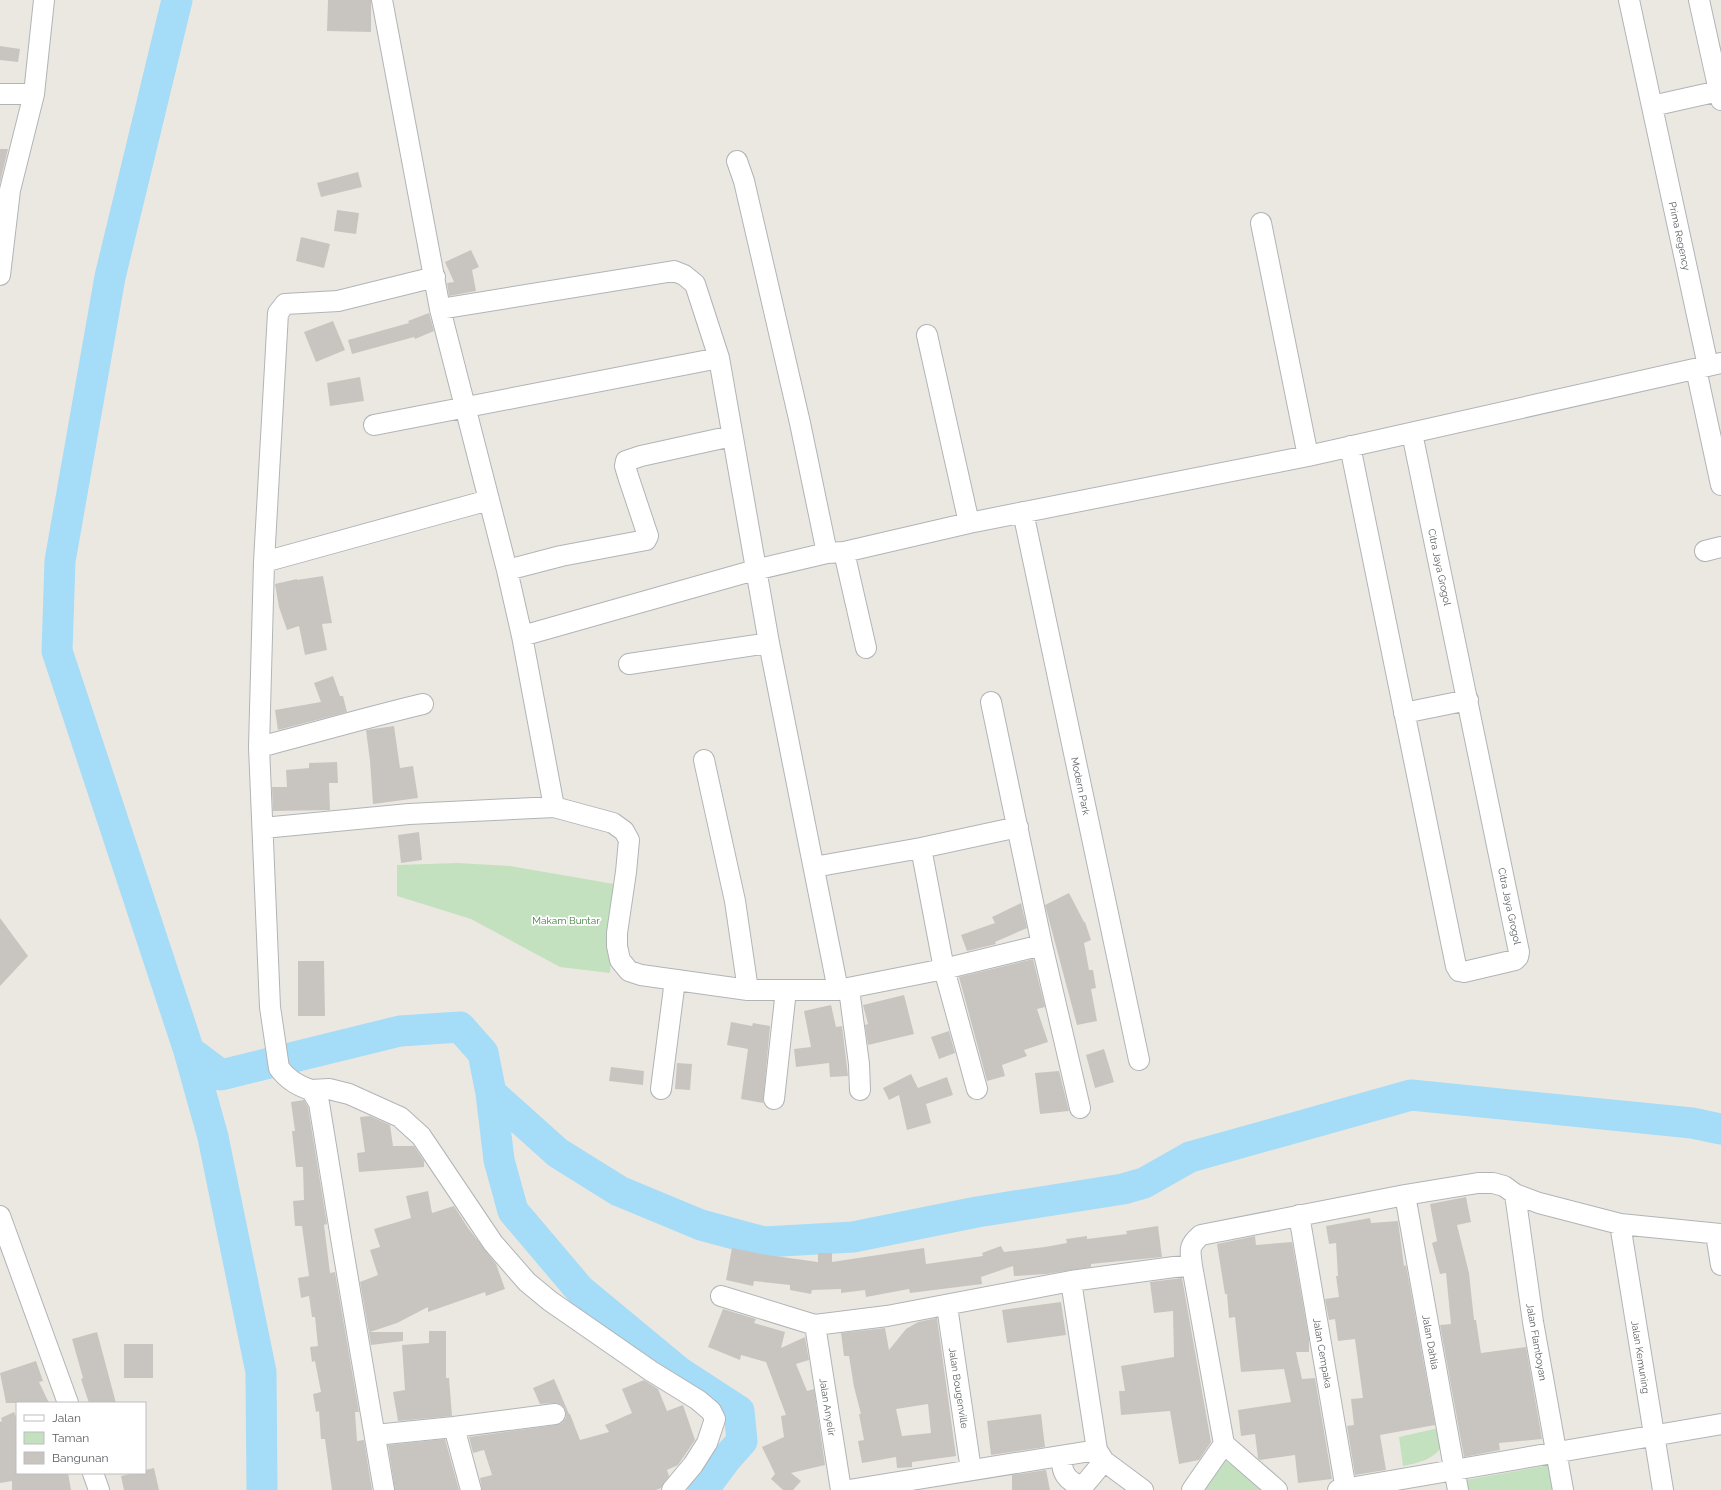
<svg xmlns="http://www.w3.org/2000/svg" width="1721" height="1490" viewBox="0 0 1721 1490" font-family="Raleway,sans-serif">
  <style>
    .green { fill: #c3e1bf }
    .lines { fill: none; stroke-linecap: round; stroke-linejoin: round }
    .river { stroke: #a5dcf7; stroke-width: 31 }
    .building { fill: #c8c5c0; fill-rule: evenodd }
    .minor-casing { stroke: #b1b4b7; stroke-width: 22 }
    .minor { stroke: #fff; stroke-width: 20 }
    .labels { text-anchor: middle; stroke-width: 3.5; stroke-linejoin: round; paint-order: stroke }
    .street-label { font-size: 10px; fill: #595d60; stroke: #fff }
    .park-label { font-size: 10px; fill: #3f7e3b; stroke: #fff }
  </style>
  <rect width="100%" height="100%" fill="#ebe8e1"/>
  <path class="green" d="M 458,863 L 510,866 L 614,884 L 610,973 L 560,967 L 471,919 L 397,896 L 397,865 Z
    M 1443,1427 C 1443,1432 1444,1439 1443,1443 C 1437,1459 1418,1463 1403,1466 L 1399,1437 Z
    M 1225,1460 L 1265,1490 L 1203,1490 Z
    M 1549,1465 L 1554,1490 L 1468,1490 L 1466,1480 Z"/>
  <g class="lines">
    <path class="river" d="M 177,0 L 110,277 L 60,561 L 57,651 L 189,1051 L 213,1137 L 261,1372 L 262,1490
      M 189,1051 L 221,1075 L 400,1031 L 460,1027 L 483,1053 L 491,1093 L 499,1160 L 513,1211 L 580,1290 L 679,1372 L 739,1411 L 742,1441 L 726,1459 L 703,1490
      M 491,1093 L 558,1153 L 619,1191 L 701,1225 L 764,1242 L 853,1237 L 977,1212 L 1123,1189 L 1144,1183 L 1190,1157 L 1411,1095 L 1692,1123 L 1721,1129"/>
  </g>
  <path class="building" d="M 328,0 L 371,0 L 371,32 L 327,31 Z
    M 0,46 L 20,49 L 18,62 L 0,60 Z
    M 0,149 L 8,149 L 0,183 Z
    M 358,172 L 362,187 L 321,197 L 317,183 Z
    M 337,210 L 359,213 L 356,234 L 334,231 Z
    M 301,237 L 330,244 L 324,268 L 296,261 Z
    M 471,250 L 479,267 L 472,270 L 476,291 L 449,296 L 447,283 L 454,282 L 445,262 Z
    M 429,313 L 434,331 L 415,339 L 414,337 L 352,354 L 348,340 L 409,323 L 408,321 Z
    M 333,321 L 345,350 L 316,362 L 304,332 Z
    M 360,377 L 364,401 L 330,406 L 327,383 Z
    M 323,576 L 332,623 L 322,624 L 327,650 L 305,655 L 299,626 L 287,630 L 279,607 L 275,584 L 297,579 L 297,580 Z
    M 333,676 L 340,696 L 343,696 L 347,712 L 278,730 L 275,710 L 321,702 L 314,683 Z
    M 394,726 L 400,768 L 413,766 L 418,798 L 373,804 L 370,761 L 366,730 Z
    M 337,762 L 338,783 L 329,783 L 330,810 L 273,811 L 272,787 L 287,787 L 286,770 L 309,768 L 309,763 Z
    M 419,832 L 422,860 L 401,863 L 398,835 Z
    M 1069,893 L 1084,922 L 1085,922 L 1091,940 L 1084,943 L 1089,970 L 1093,970 L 1096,988 L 1091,989 L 1097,1021 L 1077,1025 L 1045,905 Z
    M 1021,903 L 1027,928 L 995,942 L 996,944 L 967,951 L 961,935 L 995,923 L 992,917 Z
    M 0,918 L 28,956 L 0,986 Z
    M 1033,959 L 1045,1007 L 1037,1009 L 1048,1042 L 1024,1050 L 1027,1056 L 1002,1065 L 1005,1076 L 987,1081 L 959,977 Z
    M 298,961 L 324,961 L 325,1016 L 298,1016 Z
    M 904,995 L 914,1034 L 868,1045 L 865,1025 L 868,1024 L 863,1005 Z
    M 831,1005 L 836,1027 L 842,1026 L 848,1076 L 830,1077 L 829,1063 L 796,1067 L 794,1049 L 811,1047 L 804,1011 Z
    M 731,1022 L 752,1026 L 753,1023 L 770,1026 L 763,1103 L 741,1099 L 748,1049 L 727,1045 Z
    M 949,1031 L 955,1053 L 939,1059 L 931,1037 Z
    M 1104,1049 L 1114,1082 L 1095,1088 L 1086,1055 Z
    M 677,1063 L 692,1064 L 690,1090 L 675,1089 Z
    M 611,1067 L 644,1071 L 643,1085 L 609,1081 Z
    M 1059,1071 L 1069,1111 L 1040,1114 L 1035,1073 Z
    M 911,1074 L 918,1088 L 947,1077 L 953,1095 L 926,1104 L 931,1123 L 907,1130 L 899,1095 L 889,1100 L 883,1088 Z
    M 304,1100 L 308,1107 L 327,1224 L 324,1225 L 330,1273 L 335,1272 L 359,1412 L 355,1412 L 357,1441 L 364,1440 L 372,1490 L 332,1490 L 325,1439 L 321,1439 L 319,1411 L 316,1412 L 313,1394 L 321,1392 L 315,1361 L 312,1362 L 310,1347 L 318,1346 L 315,1317 L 312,1317 L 309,1296 L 301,1298 L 298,1278 L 309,1276 L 302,1226 L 295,1226 L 293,1201 L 304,1200 L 303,1167 L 296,1167 L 292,1131 L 295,1131 L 291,1102 Z
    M 370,1116 L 390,1125 L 393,1146 L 414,1146 L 424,1161 L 424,1167 L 359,1172 L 357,1153 L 365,1152 L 360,1117 Z
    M 428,1191 L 432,1213 L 454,1206 L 468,1228 L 496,1264 L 505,1289 L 486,1296 L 485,1292 L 428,1312 L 428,1307 L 397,1323 L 370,1332 L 403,1332 L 403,1341 L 371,1345 L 360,1282 L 378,1275 L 370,1250 L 380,1247 L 374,1229 L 411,1218 L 406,1196 Z
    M 1466,1197 L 1471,1222 L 1457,1225 L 1469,1273 L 1474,1320 L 1476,1320 L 1481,1353 L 1526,1347 L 1542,1439 L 1499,1443 L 1500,1450 L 1464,1457 L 1440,1325 L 1451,1324 L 1446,1273 L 1440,1274 L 1432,1243 L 1437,1241 L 1430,1204 Z
    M 1370,1218 L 1371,1223 L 1398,1221 L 1404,1266 L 1406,1265 L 1435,1425 L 1380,1435 L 1386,1470 L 1355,1475 L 1347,1426 L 1354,1425 L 1351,1399 L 1363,1398 L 1355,1339 L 1338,1341 L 1335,1319 L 1329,1320 L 1325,1299 L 1339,1297 L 1336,1276 L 1338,1276 L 1336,1243 L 1329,1244 L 1326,1226 Z
    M 1158,1226 L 1162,1257 L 1091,1264 L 1091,1267 L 1046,1274 L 1014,1276 L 1013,1266 L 981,1277 L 982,1284 L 910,1293 L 909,1289 L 866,1297 L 865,1290 L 841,1293 L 841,1289 L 812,1290 L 811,1294 L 790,1290 L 790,1285 L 754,1281 L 753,1286 L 726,1280 L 732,1248 L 767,1255 L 818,1262 L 818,1253 L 832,1253 L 832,1262 L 924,1248 L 926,1264 L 983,1256 L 982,1253 L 1001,1246 L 1004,1252 L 1045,1247 L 1067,1243 L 1066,1239 L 1087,1236 L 1087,1239 L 1127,1234 L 1126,1231 Z
    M 1255,1236 L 1256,1245 L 1292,1242 L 1309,1339 L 1309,1352 L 1296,1352 L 1302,1379 L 1315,1378 L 1332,1479 L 1298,1483 L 1295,1455 L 1260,1460 L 1258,1458 L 1255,1434 L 1241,1436 L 1238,1410 L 1291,1402 L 1284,1369 L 1241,1372 L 1235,1317 L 1229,1318 L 1227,1294 L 1225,1294 L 1217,1244 Z
    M 1182,1278 L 1211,1442 L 1199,1460 L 1179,1464 L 1170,1411 L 1121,1415 L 1119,1391 L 1125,1391 L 1121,1366 L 1174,1357 L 1173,1311 L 1154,1313 L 1150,1282 Z
    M 1061,1302 L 1066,1335 L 1007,1343 L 1002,1310 Z
    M 723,1309 L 756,1319 L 754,1323 L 785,1332 L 781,1348 L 805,1337 L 809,1360 L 796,1364 L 807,1391 L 814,1389 L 825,1465 L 791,1473 L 801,1481 L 793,1490 L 783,1490 L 771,1479 L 775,1474 L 762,1447 L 784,1437 L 781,1416 L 786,1415 L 766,1362 L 741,1355 L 740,1360 L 708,1347 Z
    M 937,1318 L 956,1456 L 912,1462 L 912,1467 L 897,1468 L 896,1457 L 862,1463 L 858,1441 L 864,1440 L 859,1414 L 861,1414 L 854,1387 L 849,1356 L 844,1356 L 841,1333 L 885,1328 L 889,1350 L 906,1329 L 918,1322 ZM 928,1404 L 931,1433 L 902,1436 L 896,1409 Z
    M 429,1331 L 446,1331 L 446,1378 L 449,1378 L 452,1416 L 398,1421 L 393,1392 L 405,1390 L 402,1345 L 429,1343 Z
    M 97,1332 L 116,1403 L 89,1403 L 81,1379 L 83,1378 L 72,1339 Z
    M 124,1344 L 153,1344 L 153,1378 L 124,1378 Z
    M 36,1361 L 43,1381 L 39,1382 L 49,1403 L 6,1403 L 0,1373 Z
    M 554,1379 L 569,1414 L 570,1414 L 580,1440 L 609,1432 L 605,1425 L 632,1413 L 622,1389 L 644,1380 L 658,1389 L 667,1411 L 683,1405 L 695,1440 L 678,1465 L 667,1470 L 669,1476 L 661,1488 L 656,1490 L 482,1490 L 480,1478 L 492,1475 L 484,1450 L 473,1453 L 469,1437 L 556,1425 L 562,1423 L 566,1418 L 566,1412 L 564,1407 L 560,1404 L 554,1403 L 540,1404 L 533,1388 Z
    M 14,1412 L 17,1420 L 17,1473 L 68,1473 L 71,1490 L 12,1490 L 12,1481 L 0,1483 L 0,1422 L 2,1421 L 1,1418 Z
    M 1041,1414 L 1045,1447 L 991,1455 L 987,1421 Z
    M 445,1439 L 459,1490 L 395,1490 L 388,1445 Z
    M 154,1468 L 159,1490 L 124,1490 L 121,1476 L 134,1473 L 145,1473 L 145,1470 Z
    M 1046,1470 L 1050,1490 L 1012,1490 L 1012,1475 Z"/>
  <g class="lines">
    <g class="minor-casing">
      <path id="minor" d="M 382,0 L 440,309 L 507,570 L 522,636 L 554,807
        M 1629,0 L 1708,366
        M 1699,0 L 1721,100
        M 0,94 L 34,94
        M 1652,106 L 1719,91
        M 737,161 L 744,181 L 800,423 L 827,553
        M 1261,223 L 1308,456
        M 0,275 L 10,190 L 34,94 L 44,0
        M 440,309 L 674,271 L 684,275 L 695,284 L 719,358 L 769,643 L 838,990
        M 927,335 L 969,523
        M 1696,369 L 1721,485
        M 374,425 L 719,358
        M 1350,446 L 1456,966 L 1459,971 L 1464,972 L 1515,960 L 1518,957 L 1519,952 L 1412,433
        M 1023,512 L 1139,1060
        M 1705,551 L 1721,547
        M 844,552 L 866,648
        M 264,562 L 489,500
        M 507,570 L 561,556 L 646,540 L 648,536 L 628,476 L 625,466 L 626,461 L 641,456 L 732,436
        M 522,636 L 755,570 L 827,553 L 844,552 L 969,523 L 1308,456 L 1721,363
        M 629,664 L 769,643
        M 991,702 L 1042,945 L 1080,1108
        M 1404,713 L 1468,700
        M 259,747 C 314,733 368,717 423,704
        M 704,760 L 735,901 L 748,990
        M 263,828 L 409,814 L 554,807 L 613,823 L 624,831 L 629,840 L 626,872 L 617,933 L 617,946 L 620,960 L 629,971 L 641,975 L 748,990 L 838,990 L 944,969 L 1042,945
        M 921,848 L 944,969 L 977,1089
        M 814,867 L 921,848 L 1018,827
        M 849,989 L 859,1064 L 860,1090
        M 661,1089 L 675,980
        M 311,1090 L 329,1089 L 349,1094 L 400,1117 L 421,1136 L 493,1243 L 527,1282 L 550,1301 L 651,1371 L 698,1400 L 711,1411 L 715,1419 L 707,1443 L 693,1465 L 672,1490
        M 774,1099 L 786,990
        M 1515,1194 L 1533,1322 L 1563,1490
        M 1405,1195 L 1458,1490
        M 1299,1215 L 1346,1490
        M 0,1216 L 68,1403
        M 1620,1224 L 1663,1490
        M 1716,1234 L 1721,1265
        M 1192,1266 L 1224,1444 L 1277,1490
        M 1071,1281 L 1097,1450 L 1104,1461 L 1143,1490
        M 721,1296 L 815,1325 L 887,1316 L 1071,1281 L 1174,1267 L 1192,1266 C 1190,1250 1188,1246 1201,1235 L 1405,1195 L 1478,1183 L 1493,1183 L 1504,1186 L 1515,1194 L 1539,1203 L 1620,1224 L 1721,1234
        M 947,1306 L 971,1470
        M 815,1325 L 841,1490
        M 454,1427 L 471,1490
        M 375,1435 L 454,1427 L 555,1414
        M 1062,1456 C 1061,1473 1066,1480 1082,1487
        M 93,1473 L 99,1490
        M 384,1490 L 342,1244 L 319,1103 L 311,1090 C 298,1086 287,1079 279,1068 L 270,1007 L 259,747 L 264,562 L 278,313 L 285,304 L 338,301 L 435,277
        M 849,1490 L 1097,1450
        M 1080,1490 L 1104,1461
        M 1192,1490 L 1224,1444
        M 1338,1490 L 1721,1424"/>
    </g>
    <use href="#minor" class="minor"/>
  </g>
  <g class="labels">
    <g class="street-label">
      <text transform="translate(1680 236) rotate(78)" y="4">Prima Regency</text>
      <text transform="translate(1440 567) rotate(78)" y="4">Citra Jaya Grogol</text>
      <text transform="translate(1081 786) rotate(78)" y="4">Modern Park</text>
      <text transform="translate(1510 906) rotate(78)" y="4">Citra Jaya Grogol</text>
      <text transform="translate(1431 1342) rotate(80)" y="4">Jalan Dahlia</text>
      <text transform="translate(1537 1342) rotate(80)" y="4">Jalan Flamboyan</text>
      <text transform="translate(1323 1353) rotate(80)" y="4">Jalan Cempaka</text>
      <text transform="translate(1641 1357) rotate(81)" y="4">Jalan Kemuning</text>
      <text transform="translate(959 1388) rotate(81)" y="4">Jalan Bougenville</text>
      <text transform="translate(828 1407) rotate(81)" y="4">Jalan Anyelir</text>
    </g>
    <g class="park-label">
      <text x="566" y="924">Makam Buntar</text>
    </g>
  </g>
  <rect x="16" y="1402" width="130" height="72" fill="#ffffff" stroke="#bdbebf"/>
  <rect x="24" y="1415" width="20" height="6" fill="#ffffff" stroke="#bdbebf"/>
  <text x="52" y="1422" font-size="12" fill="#595d60">Jalan</text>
  <rect x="24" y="1432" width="20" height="12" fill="#c3e1bf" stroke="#bdbebf"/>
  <text x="52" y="1442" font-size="12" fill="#595d60">Taman</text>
  <rect x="24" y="1452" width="20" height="12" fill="#c8c5c0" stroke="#bdbebf"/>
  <text x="52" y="1462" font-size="12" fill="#595d60">Bangunan</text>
</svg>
